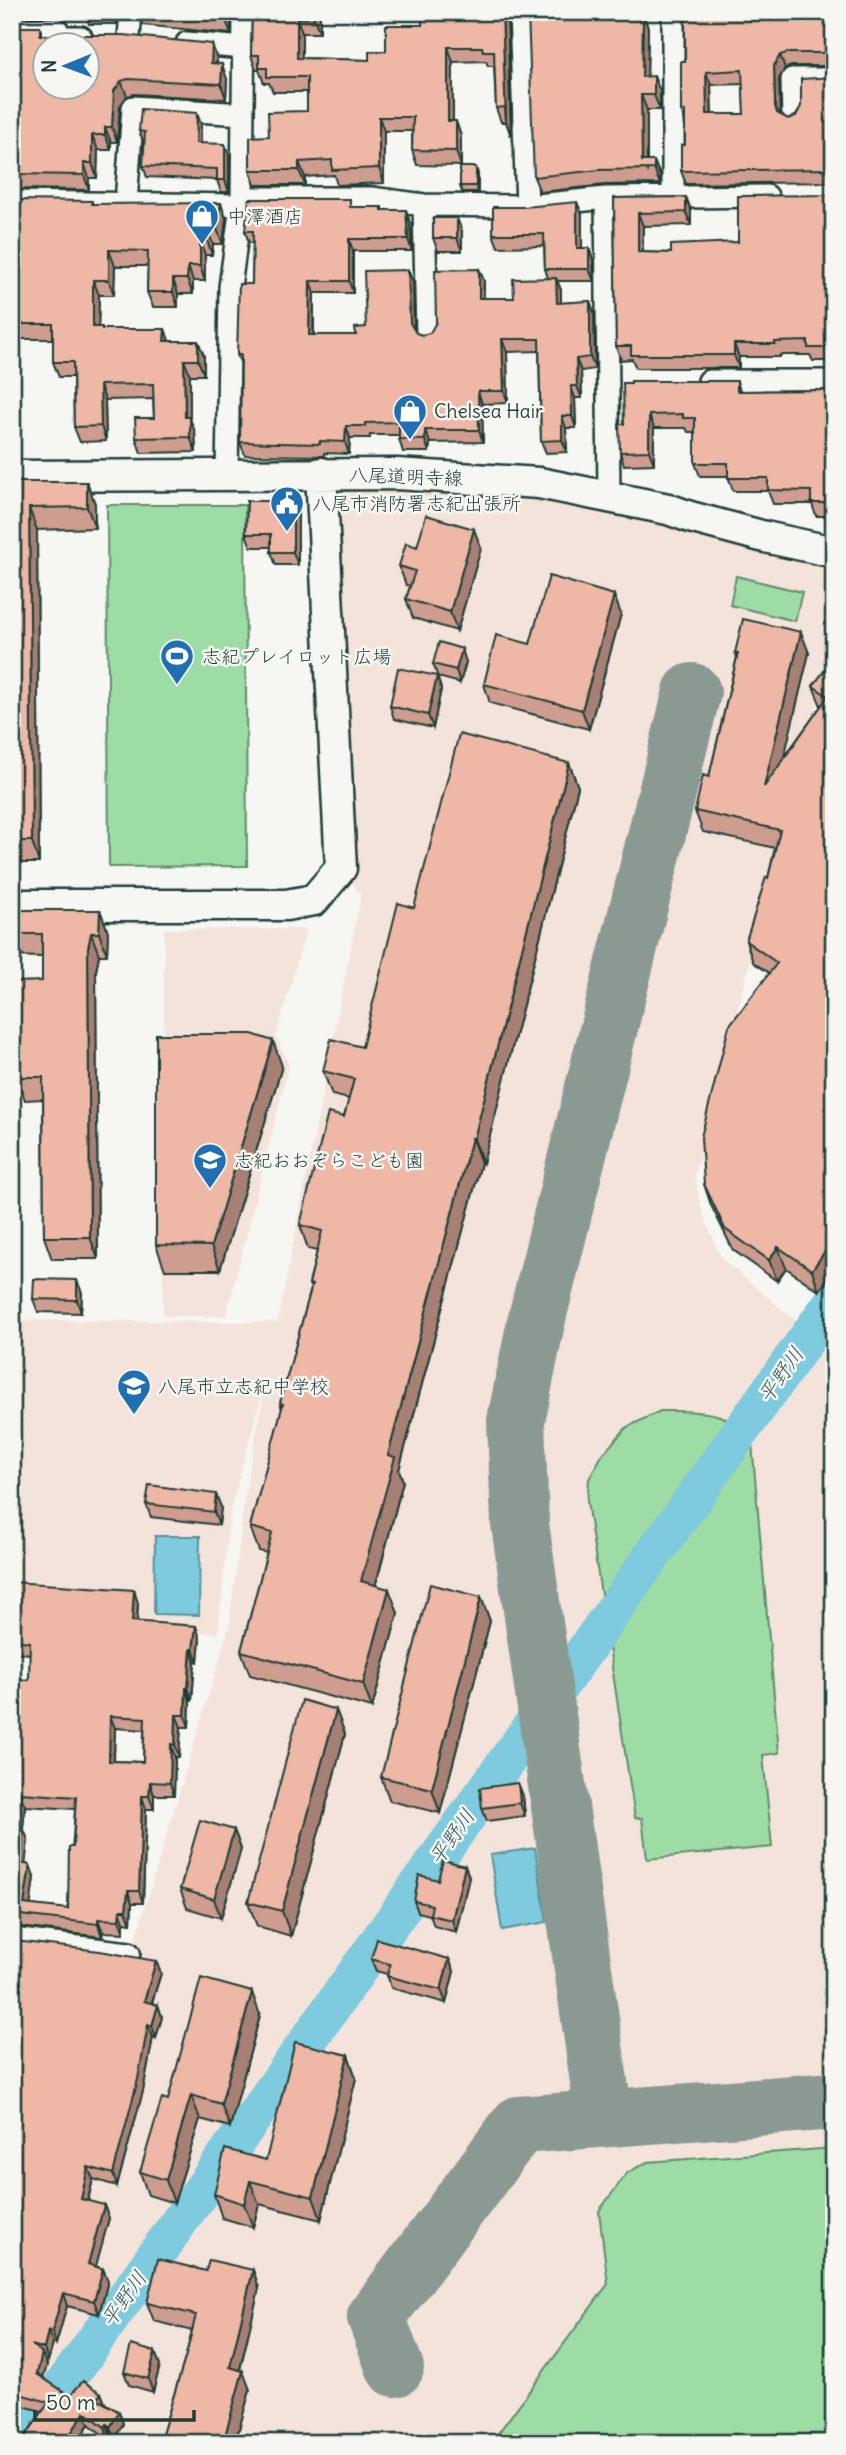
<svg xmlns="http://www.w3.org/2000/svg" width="846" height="2455" viewBox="0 0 846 2455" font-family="Delius,'Klee One',sans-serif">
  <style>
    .built { fill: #f4e3db }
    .green { fill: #9ddca4; stroke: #5e8c6c; stroke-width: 2 }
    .water { fill: #7ecade; stroke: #58929a; stroke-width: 2 }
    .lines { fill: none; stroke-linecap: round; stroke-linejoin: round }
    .stream { stroke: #58929a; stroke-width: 6 }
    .river { stroke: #7ecade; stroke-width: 38 }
    .taxiway { stroke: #8a9a93; stroke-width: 58 }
    .street-casing { stroke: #1f3d34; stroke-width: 26 }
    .secondary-casing { stroke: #1f3d34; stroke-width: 35 }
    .street { stroke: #f6f6f2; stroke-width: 21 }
    .secondary { stroke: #f6f6f2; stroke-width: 30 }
    .wall { fill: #ce9d8f; stroke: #1f3d34; stroke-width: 2; fill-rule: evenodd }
    .shaded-wall { fill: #a78074; stroke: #1f3d34; stroke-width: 2 }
    .building { fill: #efb7a6; stroke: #1f3d34; stroke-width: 2; fill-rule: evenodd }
    .labels { text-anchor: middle; stroke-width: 5; stroke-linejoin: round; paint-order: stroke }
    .poi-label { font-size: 19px; fill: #1f3d34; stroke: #f6f6f2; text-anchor: start }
    .street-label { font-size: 19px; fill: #1f3d34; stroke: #f6f6f2 }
    .water-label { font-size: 21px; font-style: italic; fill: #325956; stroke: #f6f6f2 }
  </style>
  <rect width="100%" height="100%" fill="#f6f6f2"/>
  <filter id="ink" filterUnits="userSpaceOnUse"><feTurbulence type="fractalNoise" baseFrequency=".0143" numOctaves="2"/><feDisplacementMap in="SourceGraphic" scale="14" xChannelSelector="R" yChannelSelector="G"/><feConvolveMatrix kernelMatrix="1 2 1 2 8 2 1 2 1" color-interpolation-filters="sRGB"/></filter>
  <g filter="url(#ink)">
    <path class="built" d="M 321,473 L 463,477 L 834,552 L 834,638 L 695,1175 L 702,1212 L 722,1259 L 834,1353 L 834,2443 L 12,2443 L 12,2350 L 229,1627 L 246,1488 L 268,1371 L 230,1511 L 218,1634 L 12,1619 L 12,1320 L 278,1322 L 361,895 L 341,868 Z
      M 164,929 L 306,929 L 276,1037 L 289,1065 L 226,1316 L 163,1316 Z"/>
    <path class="green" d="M 107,505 L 245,505 L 247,866 L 109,867 Z
      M 736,576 L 802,592 L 795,621 L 730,605 Z
      M 660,1411 C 694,1411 734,1408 752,1443 L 779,1753 L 763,1755 L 772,1847 L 647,1859 L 642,1818 L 635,1818 L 587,1502 L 589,1479 L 602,1455 L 627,1427 Z
      M 834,2148 L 834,2443 L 491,2443 L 608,2284 L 599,2211 L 627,2173 L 647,2162 Z"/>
    <path class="water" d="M 155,1536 L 200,1536 L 199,1615 L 154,1614 Z
      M 535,1848 L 547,1922 L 502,1930 L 490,1855 Z"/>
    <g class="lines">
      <path class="stream" d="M 812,1328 L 834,1347"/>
      <path class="river" d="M 22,2443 L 834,1300"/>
      <path class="taxiway" d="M 604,2117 L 520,1524 L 516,1421 L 536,1322 L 692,692
        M 395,2368 L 376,2317 L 519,2125 L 834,2101"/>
      <g class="street-casing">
        <path id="street" d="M 520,12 L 527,206
          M 763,12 L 834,16
          M 12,30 L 57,29 L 57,37 L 81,37
          M 129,37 L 131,12
          M 187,43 L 244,48
          M 793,119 L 792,79 L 834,79
          M 673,197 L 673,12
          M 242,198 L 371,198 L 424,205 L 527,206 L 606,198 L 767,196
          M 606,198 L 609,496
          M 12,202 L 241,205
          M 126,203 L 133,107 L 243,114
          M 424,205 L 427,334
          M 709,381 L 834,381
          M 227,475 L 230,287 L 242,198 L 244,12
          M 12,1939 L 129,1953"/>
      </g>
      <g class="secondary-casing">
        <path id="secondary" d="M 12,476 L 397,474 L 539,483 L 668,509 L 690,517 L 765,537 L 834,552
          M 12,905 L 286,905 L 314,900 L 341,868 L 321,473"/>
      </g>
      <use href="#street" class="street"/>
      <use href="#secondary" class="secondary"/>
    </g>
    <path class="wall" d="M 12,12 L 52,12 L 52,16 L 12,18 Z
      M 85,12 L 119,12 L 117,24 L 89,24 Z
      M 138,12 L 230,12 L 231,15 L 231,34 L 143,25 Z
      M 252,12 L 329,12 L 320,12 L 320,33 L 302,33 L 302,58 L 369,60 L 386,51 L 422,25 L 507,12 L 511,136 L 506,122 L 501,122 L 496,108 L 494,66 L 488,66 L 486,61 L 453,62 L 453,121 L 461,136 L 461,166 L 417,165 L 412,150 L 412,131 L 384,131 L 384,183 L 337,185 L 334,175 L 305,177 L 305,185 L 255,185 L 250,170 L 269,136 L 307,111 L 307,92 L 273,92 L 269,83 L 264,83 L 259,70 L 256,70 L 251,55 Z
      M 643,13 L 648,28 L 647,76 L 660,91 L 660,110 L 647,110 L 647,161 L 654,161 L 660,176 L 660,184 L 605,185 L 540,192 L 534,177 Z
      M 834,14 L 834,66 L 792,66 L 785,68 L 779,79 L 780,114 L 788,119 L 796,116 L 834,77 L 834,182 L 686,184 L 681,171 L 685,145 L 685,121 L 681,111 L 685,61 ZM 743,84 L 744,114 L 712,114 L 711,85 Z
      M 12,27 L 40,27 L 42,35 L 217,59 L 217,63 L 227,79 L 226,99 L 134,94 L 127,96 L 120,106 L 117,142 L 111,142 L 111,150 L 98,150 L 97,178 L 89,178 L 89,190 L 12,189 Z
      M 201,124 L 200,143 L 229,155 L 229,192 L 221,192 L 217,180 L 147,177 L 143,166 L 144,143 L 139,131 Z
      M 478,174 L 478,192 L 462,192 L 460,186 Z
      M 834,193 L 834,361 L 813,361 L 810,355 L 780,355 L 780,357 L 739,357 L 739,368 L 636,368 L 632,359 L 621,360 L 616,346 L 614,198 L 686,197 L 691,210 L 691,225 L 643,226 L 643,252 L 671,253 L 738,242 Z
      M 12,200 L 93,204 L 226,218 L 223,244 L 213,244 L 212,255 L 205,255 L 205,281 L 193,281 L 193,294 L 178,294 L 178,307 L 153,307 L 147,292 L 148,266 L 115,266 L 114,295 L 99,295 L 98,327 L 103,329 L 165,329 L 169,341 L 198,341 L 204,356 L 204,375 L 190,375 L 190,419 L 195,432 L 196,452 L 141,453 L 136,438 L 154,418 L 153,399 L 105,400 L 106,441 L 80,442 L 74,427 L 73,377 L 59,377 L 53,362 L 53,339 L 12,339 Z
      M 353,207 L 383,210 L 406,210 L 410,223 L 412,251 L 353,251 L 353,293 L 314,293 L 314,335 L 356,335 L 366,327 L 408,270 L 413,282 L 414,330 L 416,333 L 422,335 L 430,333 L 479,269 L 484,281 L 484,298 L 514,298 L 548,278 L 545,269 L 544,246 L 498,247 L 493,234 L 582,214 L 582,248 L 589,248 L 593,260 L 594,281 L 557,281 L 561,290 L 561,303 L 590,301 L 594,313 L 595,369 L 581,371 L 582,398 L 575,398 L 576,428 L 566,428 L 567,452 L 546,453 L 541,441 L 539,351 L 507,352 L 508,403 L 482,404 L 483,442 L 430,443 L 429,452 L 403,452 L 399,439 L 399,435 L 370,435 L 370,438 L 350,438 L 349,454 L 324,453 L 324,456 L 245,455 L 240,442 L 241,364 L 237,355 L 252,284 L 253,243 L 249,243 L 245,231 Z
      M 462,231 L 462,251 L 438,251 L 433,238 Z
      M 737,381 L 740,391 L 834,390 L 834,516 L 816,516 L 812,504 L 773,504 L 768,491 L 733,491 L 728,476 L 700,476 L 695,463 L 695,432 L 688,432 L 686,428 L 654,428 L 654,464 L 624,465 L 620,452 L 624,424 Z
      M 12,482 L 87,482 L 95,504 L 95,528 L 37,530 L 39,863 L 12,863 Z
      M 293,501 L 298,514 L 298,565 L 276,565 L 271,552 L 271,547 L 251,547 L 246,534 Z
      M 481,548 L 457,631 L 413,618 L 406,599 L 410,586 L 406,585 L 399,566 Z
      M 621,614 L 589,729 L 490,703 L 484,684 L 530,644 Z
      M 834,633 L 834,1270 L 819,1291 L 786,1268 L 777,1281 L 733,1250 L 711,1205 L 704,1184 L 769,973 L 753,962 L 746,941 L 768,878 L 775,848 L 703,832 L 695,811 L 709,777 L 737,657 L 735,653 L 809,653 L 783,759 L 821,706 L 813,686 L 831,662 L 825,645 Z
      M 466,662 L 460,683 L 438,677 L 433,664 Z
      M 437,676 L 441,689 L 433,728 L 394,719 L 390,706 Z
      M 569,763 L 578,787 L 483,1163 L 481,1163 L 399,1470 L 403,1481 L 376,1585 L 398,1613 L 372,1708 L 250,1675 L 241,1651 L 267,1553 L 259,1551 L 250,1527 L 282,1409 L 280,1403 L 311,1289 L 309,1284 L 317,1251 L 308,1249 L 300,1225 L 344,1117 L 349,1099 L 332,1095 L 323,1071 L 362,1047 L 414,908 Z
      M 12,910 L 100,910 L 108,932 L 107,955 L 99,955 L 96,971 L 98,1259 L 52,1259 L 44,1237 L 43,1099 L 25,1100 L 17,1077 L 42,981 L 42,957 L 12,956 Z
      M 282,1066 L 220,1270 L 165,1270 L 156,1245 Z
      M 82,1293 L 81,1313 L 38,1312 L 33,1299 Z
      M 146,1504 L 221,1507 L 219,1525 L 151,1517 Z
      M 12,1582 L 138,1603 L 137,1622 L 200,1638 L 198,1662 L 195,1661 L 192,1701 L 190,1701 L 189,1727 L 181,1727 L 179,1757 L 175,1757 L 174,1795 L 154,1795 L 154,1809 L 146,1809 L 143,1903 L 132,1903 L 131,1923 L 124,1922 L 124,1933 L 103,1932 L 102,1937 L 12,1926 L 12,1680 L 29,1680 L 30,1654 L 12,1652 ZM 115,1728 L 144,1730 L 143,1762 L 114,1761 ZM 25,1806 L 75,1809 L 68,1909 L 30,1905 L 34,1877 L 30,1865 L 25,1864 L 28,1840 L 23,1828 Z
      M 481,1597 L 490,1621 L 440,1813 L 390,1801 L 381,1777 Z
      M 336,1710 L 345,1734 L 291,1936 L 257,1926 L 248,1902 Z
      M 518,1783 L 523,1796 L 525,1816 L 487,1821 L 482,1808 Z
      M 234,1830 L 241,1849 L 221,1918 L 187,1908 L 180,1889 Z
      M 465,1866 L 469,1877 L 456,1932 L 434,1926 L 430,1915 L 418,1912 L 414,1901 L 438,1880 Z
      M 12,1956 L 161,1973 L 152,2003 L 158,2005 L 162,2017 L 156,2038 L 153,2037 L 143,2091 L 117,2186 L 93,2179 L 88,2201 L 109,2218 L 95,2266 L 103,2269 L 108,2281 L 99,2314 L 67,2306 L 56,2344 L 53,2344 L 48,2361 L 45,2360 L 47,2365 L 43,2378 L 72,2397 L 101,2393 L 105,2403 L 119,2412 L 123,2424 L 114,2440 L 111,2437 L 109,2440 L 89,2424 L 77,2443 L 24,2443 L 23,2440 L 42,2411 L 12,2403 Z
      M 371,1959 L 449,1959 L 454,1971 L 446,2003 L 391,1988 L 387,1974 L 376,1971 Z
      M 260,2015 L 230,2127 L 200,2119 L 174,2203 L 148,2195 L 140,2172 L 168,2100 Z
      M 348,2055 L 356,2078 L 321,2220 L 259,2204 L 253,2227 L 222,2218 L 214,2194 L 266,2160 Z
      M 253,2270 L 259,2288 L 240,2370 L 250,2390 L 235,2443 L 163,2443 L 161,2438 L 186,2355 L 192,2331 L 154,2321 L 147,2303 L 206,2271 Z
      M 155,2352 L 160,2365 L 153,2392 L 129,2385 L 124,2372 Z"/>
    <path class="shaded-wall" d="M 113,12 L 119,12 L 117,24 Z
      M 225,12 L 230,12 L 231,15 L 231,34 L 225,18 Z
      M 314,12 L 320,12 L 320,33 L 314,19 Z
      M 502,12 L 507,12 L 511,136 L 506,121 Z
      M 643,13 L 648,28 L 647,91 L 642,77 Z
      M 297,18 L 302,33 L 302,73 L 297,58 Z
      M 212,44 L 217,59 L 216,78 L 211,63 Z
      M 448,47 L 453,62 L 453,136 L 448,121 Z
      M 780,55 L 785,68 L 779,79 L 780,119 L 775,106 L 774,66 Z
      M 222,64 L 227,79 L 226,99 L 221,84 Z
      M 706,72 L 711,85 L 712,128 L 707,114 Z
      M 654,76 L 660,91 L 660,110 L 654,95 Z
      M 121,81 L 127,96 L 120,106 L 117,142 L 112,127 L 114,91 Z
      M 641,95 L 647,110 L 647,170 L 642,161 Z
      M 197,113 L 201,124 L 200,154 L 196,143 Z
      M 379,117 L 384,131 L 384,183 L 379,168 Z
      M 456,121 L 461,136 L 461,166 L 456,151 Z
      M 105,127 L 111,142 L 111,150 L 105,135 Z
      M 92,135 L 98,150 L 97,178 L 92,163 Z
      M 225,144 L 229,155 L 229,192 L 225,180 Z
      M 654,161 L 660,176 L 660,184 L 654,169 Z
      M 299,162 L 305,177 L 305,185 L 299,170 Z
      M 84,163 L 89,178 L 89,190 L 84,175 Z
      M 476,167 L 478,174 L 478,192 L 476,186 Z
      M 686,197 L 691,210 L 691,225 L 686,212 Z
      M 577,202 L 582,214 L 582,260 L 577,248 Z
      M 221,203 L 226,218 L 223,244 L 217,229 Z
      M 406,210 L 410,223 L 412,251 L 408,239 Z
      M 638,213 L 643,226 L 643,266 L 638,252 Z
      M 457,218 L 462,231 L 462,251 L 457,238 Z
      M 207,229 L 213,244 L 212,255 L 207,240 Z
      M 349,239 L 353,251 L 353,293 L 349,281 Z
      M 200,240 L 205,255 L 205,281 L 200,266 Z
      M 589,248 L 593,260 L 594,281 L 589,269 Z
      M 109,250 L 115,266 L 114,295 L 109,280 Z
      M 188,266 L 193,281 L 193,294 L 187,279 Z
      M 479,269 L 484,281 L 483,310 L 479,298 Z
      M 408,270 L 413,282 L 414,335 L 410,323 Z
      M 556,278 L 561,290 L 561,315 L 557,303 Z
      M 173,279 L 178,294 L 178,307 L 173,292 Z
      M 93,280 L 99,295 L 98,342 L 93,327 Z
      M 310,281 L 314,293 L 313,347 L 309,335 Z
      M 590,301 L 594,313 L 595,369 L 590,357 Z
      M 165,329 L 170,344 L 164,341 Z
      M 502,339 L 507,352 L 508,403 L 504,391 Z
      M 198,341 L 204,356 L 204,375 L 198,360 Z
      M 734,344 L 739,357 L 739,368 L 734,355 Z
      M 576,359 L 581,371 L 582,398 L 577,386 Z
      M 184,360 L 190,375 L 190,419 L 195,432 L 196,452 L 190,437 L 185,417 Z
      M 100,385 L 105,400 L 106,441 L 101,426 Z
      M 571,386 L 575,398 L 576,428 L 572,416 Z
      M 478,391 L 482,404 L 483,442 L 479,430 Z
      M 649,415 L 654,428 L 654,464 L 649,451 Z
      M 562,416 L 566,428 L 567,452 L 562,440 Z
      M 346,426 L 350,438 L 349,454 L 345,442 Z
      M 425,430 L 430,443 L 429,452 L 425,440 Z
      M 87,482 L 95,504 L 95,528 L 87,507 Z
      M 293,501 L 298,514 L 298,565 L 293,552 Z
      M 29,508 L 37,530 L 39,863 L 32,841 Z
      M 474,529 L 481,548 L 457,631 L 450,612 Z
      M 614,595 L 621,614 L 589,729 L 582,710 Z
      M 801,632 L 809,653 L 772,808 L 764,787 Z
      M 462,649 L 466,662 L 460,683 L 456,670 Z
      M 437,676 L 441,689 L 433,728 L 428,715 Z
      M 569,763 L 578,787 L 483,1163 L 474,1139 Z
      M 100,910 L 108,932 L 107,955 L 99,933 Z
      M 91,933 L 99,955 L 96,971 L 98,1259 L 90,1237 L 88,948 Z
      M 273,1041 L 282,1066 L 220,1270 L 211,1246 Z
      M 472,1138 L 481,1163 L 399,1470 L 403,1481 L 370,1606 L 361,1581 L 388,1455 Z
      M 834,1238 L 834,1270 L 819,1291 L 812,1270 Z
      M 778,1247 L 786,1268 L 777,1281 L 769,1260 Z
      M 77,1280 L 82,1293 L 81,1313 L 77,1300 Z
      M 216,1494 L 221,1507 L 219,1525 L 214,1512 Z
      M 389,1589 L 398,1613 L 372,1708 L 363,1684 Z
      M 134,1590 L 138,1603 L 136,1634 L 132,1621 Z
      M 481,1597 L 490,1621 L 440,1813 L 432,1789 Z
      M 196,1626 L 200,1638 L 198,1662 L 193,1649 Z
      M 191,1649 L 195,1661 L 192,1701 L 188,1688 Z
      M 186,1688 L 190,1701 L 189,1727 L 185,1715 Z
      M 336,1710 L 345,1734 L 291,1936 L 282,1911 Z
      M 176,1715 L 181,1727 L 179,1757 L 175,1745 Z
      M 110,1716 L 115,1728 L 113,1773 L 109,1761 Z
      M 171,1744 L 175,1757 L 174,1795 L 170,1783 Z
      M 150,1782 L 154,1795 L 154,1809 L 149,1796 Z
      M 518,1783 L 523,1796 L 525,1816 L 520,1803 Z
      M 20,1793 L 25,1806 L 23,1828 L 28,1840 L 24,1875 L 19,1863 L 18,1827 Z
      M 142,1796 L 146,1809 L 143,1903 L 139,1891 Z
      M 234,1830 L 241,1849 L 221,1918 L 214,1899 Z
      M 30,1865 L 34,1877 L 29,1917 L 24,1904 Z
      M 465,1866 L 469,1877 L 456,1932 L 452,1920 Z
      M 128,1891 L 132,1903 L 131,1923 L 126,1910 Z
      M 120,1910 L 124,1922 L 124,1933 L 119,1920 Z
      M 98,1919 L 103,1932 L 102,1937 L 98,1924 Z
      M 449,1959 L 454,1971 L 446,2003 L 441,1990 Z
      M 156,1961 L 161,1973 L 148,2014 L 144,2001 Z
      M 252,1992 L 260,2015 L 230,2127 L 221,2104 Z
      M 158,2005 L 162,2017 L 156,2038 L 152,2026 Z
      M 148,2025 L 153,2037 L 143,2091 L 117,2186 L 113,2174 Z
      M 348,2055 L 356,2078 L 321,2220 L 313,2197 Z
      M 191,2095 L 200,2119 L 174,2203 L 166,2180 Z
      M 88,2167 L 93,2179 L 85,2211 L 81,2199 Z
      M 250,2181 L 259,2204 L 253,2227 L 244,2204 Z
      M 104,2205 L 109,2218 L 93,2277 L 88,2264 Z
      M 103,2269 L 108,2281 L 99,2314 L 94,2301 Z
      M 253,2270 L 259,2288 L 236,2386 L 230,2367 Z
      M 63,2293 L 67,2306 L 56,2344 L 52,2332 Z
      M 48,2331 L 53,2344 L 48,2361 L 44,2349 Z
      M 155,2352 L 160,2365 L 153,2392 L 148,2379 Z
      M 42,2353 L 47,2365 L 41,2386 L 37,2374 Z
      M 243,2371 L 250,2390 L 235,2443 L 223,2443 Z
      M 101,2393 L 106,2406 L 97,2399 Z
      M 85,2412 L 89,2424 L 77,2443 L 64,2443 Z
      M 119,2412 L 123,2424 L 114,2440 L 110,2427 Z
      M 107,2424 L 111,2437 L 109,2440 L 105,2427 Z"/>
    <path class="building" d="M 160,12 L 225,12 L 225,18 Z
      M 252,12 L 314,12 L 314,19 L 297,18 L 297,58 L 369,60 L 369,51 L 386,51 L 386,25 L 422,25 L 422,15 L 424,14 L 424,12 L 502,12 L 506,121 L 505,107 L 496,108 L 494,51 L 483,51 L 482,47 L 448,47 L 448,121 L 456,121 L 456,151 L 412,150 L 413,117 L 379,117 L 379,168 L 332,170 L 332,160 L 299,162 L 299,170 L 250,170 L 250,137 L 269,136 L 268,112 L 307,111 L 307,77 L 267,77 L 267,68 L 259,68 L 259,55 L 251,55 Z
      M 528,12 L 643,13 L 642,77 L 654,76 L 654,95 L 641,95 L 642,161 L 654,161 L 654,169 L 599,170 L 534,177 Z
      M 685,12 L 751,12 L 828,16 L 834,14 L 834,54 L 829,53 L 787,53 L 780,55 L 774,66 L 775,106 L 777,113 L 788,119 L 796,116 L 801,106 L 801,79 L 834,77 L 834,171 L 829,169 L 681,171 L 681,145 L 685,145 L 685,111 L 681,111 L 681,61 L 685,61 ZM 742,70 L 744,114 L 707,114 L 706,72 Z
      M 12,27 L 40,27 L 40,35 L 123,35 L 212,44 L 211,63 L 222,64 L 221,84 L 128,79 L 121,81 L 114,91 L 112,127 L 105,127 L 105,135 L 92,135 L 92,163 L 84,163 L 84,175 L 12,174 ZM 46,46 L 88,46 L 88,88 L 46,88 Z
      M 141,109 L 197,113 L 196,143 L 225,144 L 225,180 L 217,180 L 217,169 L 143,166 L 145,132 L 139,131 Z
      M 460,167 L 476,167 L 476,186 L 460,186 Z
      M 834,193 L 834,348 L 808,348 L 808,341 L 775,342 L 775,344 L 734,344 L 734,355 L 631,355 L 631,346 L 616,346 L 614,198 L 686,197 L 686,212 L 638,213 L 638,252 L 671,253 L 671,245 L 738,242 L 738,196 L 829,195 Z
      M 249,199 L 350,199 L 350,207 L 382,207 L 382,210 L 406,210 L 408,239 L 349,239 L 349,281 L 310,281 L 309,335 L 356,335 L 355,328 L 366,327 L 364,271 L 408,270 L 410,323 L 416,333 L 422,335 L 430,333 L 436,322 L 435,270 L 479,269 L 479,298 L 514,298 L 513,279 L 556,278 L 557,303 L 590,301 L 590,357 L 576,359 L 577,386 L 571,386 L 572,416 L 562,416 L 562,440 L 541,441 L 539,339 L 502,339 L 504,391 L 478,391 L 479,430 L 425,430 L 425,440 L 399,439 L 399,422 L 365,423 L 365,426 L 346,426 L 345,442 L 320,441 L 320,444 L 240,442 L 241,355 L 237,355 L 239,284 L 252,284 L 253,231 L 245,231 Z
      M 12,200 L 92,201 L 92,204 L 221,203 L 217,229 L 207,229 L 207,240 L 200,240 L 200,266 L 188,266 L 187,279 L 173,279 L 173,292 L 147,292 L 148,251 L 109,250 L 109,280 L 93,280 L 93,327 L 102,327 L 102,329 L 165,329 L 164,341 L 198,341 L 198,360 L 184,360 L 185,417 L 190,417 L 190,437 L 136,438 L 135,418 L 154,418 L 153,384 L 100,385 L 101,426 L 74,427 L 73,362 L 53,362 L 53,324 L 12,324 Z
      M 577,202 L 577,248 L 589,248 L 589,269 L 545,269 L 544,234 L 493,234 L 493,207 L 524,207 Z
      M 433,218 L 457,218 L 457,238 L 433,238 Z
      M 631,381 L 737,381 L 737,391 L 834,390 L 834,503 L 811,503 L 811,491 L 768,490 L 768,478 L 728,478 L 728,463 L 695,463 L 695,418 L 683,418 L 683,414 L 649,415 L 649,451 L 620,452 L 619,424 L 624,424 L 623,383 L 631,383 Z
      M 12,482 L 87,482 L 87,507 L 29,508 L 32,841 L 12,841 Z
      M 247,501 L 293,501 L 293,552 L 271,552 L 271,534 L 246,534 Z
      M 426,515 L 474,529 L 450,612 L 406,599 L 415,571 L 399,566 L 406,543 L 417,547 Z
      M 549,576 L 614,595 L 582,710 L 484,684 L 496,635 L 530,644 Z
      M 743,619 L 801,632 L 764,787 L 828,696 L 813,686 L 834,658 L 834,1238 L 812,1270 L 778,1247 L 769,1260 L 725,1229 L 704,1184 L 701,1137 L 729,1026 L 777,963 L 746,941 L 766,877 L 768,878 L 780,830 L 695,811 L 703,775 L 709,777 L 738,653 L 735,653 Z
      M 834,633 L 834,652 L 825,645 Z
      M 439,642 L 462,649 L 456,670 L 433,664 Z
      M 398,668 L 437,676 L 428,715 L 390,706 Z
      M 459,734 L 569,763 L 474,1139 L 472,1138 L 388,1455 L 395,1457 L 361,1581 L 389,1589 L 363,1684 L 241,1651 L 272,1533 L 250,1527 L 283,1404 L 280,1403 L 312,1285 L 309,1284 L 322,1231 L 300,1225 L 328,1113 L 344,1117 L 354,1079 L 323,1071 L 331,1039 L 362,1047 L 398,903 L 414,908 Z
      M 12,910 L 100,910 L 99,933 L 91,933 L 88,948 L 90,1237 L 44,1237 L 43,1077 L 17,1077 L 16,982 L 42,981 L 42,934 L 12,934 Z
      M 156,1034 L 252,1034 L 273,1041 L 211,1246 L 156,1245 Z
      M 34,1279 L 77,1280 L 77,1300 L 33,1299 Z
      M 149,1485 L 216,1494 L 214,1512 L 146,1504 Z
      M 12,1582 L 134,1590 L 132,1621 L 196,1626 L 193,1649 L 191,1649 L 188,1688 L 186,1688 L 185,1715 L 176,1715 L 175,1745 L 171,1744 L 170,1783 L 150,1782 L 149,1796 L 142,1796 L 139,1891 L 128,1891 L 126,1910 L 120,1910 L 119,1920 L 98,1919 L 98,1924 L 12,1914 L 12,1680 L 29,1680 L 30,1642 L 12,1640 ZM 110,1716 L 145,1718 L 143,1762 L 109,1761 ZM 20,1793 L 76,1797 L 73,1847 L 69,1847 L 68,1909 L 24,1904 L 30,1865 L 19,1863 L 23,1828 L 18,1827 Z
      M 430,1584 L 481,1597 L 432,1789 L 381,1777 Z
      M 302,1700 L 336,1710 L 282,1911 L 248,1902 Z
      M 518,1783 L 520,1803 L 482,1808 L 480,1788 Z
      M 200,1820 L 234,1830 L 214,1899 L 180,1889 Z
      M 443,1860 L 465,1866 L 452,1920 L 430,1915 L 432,1905 L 414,1901 L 419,1875 L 438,1880 Z
      M 377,1939 L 449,1959 L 441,1990 L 387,1976 L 390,1964 L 371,1959 Z
      M 15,1941 L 100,1951 L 156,1961 L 144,2001 L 158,2005 L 152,2026 L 148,2025 L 138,2079 L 113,2174 L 88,2167 L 81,2199 L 104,2205 L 88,2264 L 103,2269 L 94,2301 L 63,2293 L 52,2332 L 48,2331 L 44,2349 L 32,2345 L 42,2353 L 37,2374 L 72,2397 L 71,2394 L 83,2381 L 101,2393 L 97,2399 L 119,2412 L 110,2427 L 107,2424 L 105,2427 L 85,2412 L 64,2443 L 27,2443 L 23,2440 L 49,2402 L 12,2392 L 12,1956 Z
      M 201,1978 L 252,1992 L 221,2104 L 191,2095 L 166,2180 L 140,2172 L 162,2098 L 168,2100 Z
      M 295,2042 L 348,2055 L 313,2197 L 250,2181 L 244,2204 L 214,2194 L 225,2149 L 266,2160 Z
      M 158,2259 L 206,2271 L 209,2260 L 253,2270 L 230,2367 L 243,2371 L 223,2443 L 177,2443 L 161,2438 L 186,2355 L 196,2315 L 147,2303 Z
      M 131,2345 L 155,2352 L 148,2379 L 124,2372 Z"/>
  </g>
  <defs>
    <g id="shop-pin" transform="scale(1.75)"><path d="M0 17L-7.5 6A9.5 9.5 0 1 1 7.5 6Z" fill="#1f6fb2" stroke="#f6f6f2"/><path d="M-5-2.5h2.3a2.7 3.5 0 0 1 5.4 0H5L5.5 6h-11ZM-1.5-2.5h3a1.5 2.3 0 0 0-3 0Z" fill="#fff"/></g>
    <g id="civic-pin" transform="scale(1.75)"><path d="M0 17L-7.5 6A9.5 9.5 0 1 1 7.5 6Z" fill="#1f6fb2" stroke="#f6f6f2"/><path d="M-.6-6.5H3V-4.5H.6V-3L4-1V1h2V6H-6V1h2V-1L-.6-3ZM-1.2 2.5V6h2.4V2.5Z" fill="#fff"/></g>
    <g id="stadium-pin" transform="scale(1.75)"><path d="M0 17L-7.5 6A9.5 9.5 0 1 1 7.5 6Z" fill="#1f6fb2" stroke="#f6f6f2"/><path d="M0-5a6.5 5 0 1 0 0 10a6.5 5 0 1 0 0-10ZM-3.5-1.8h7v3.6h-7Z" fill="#fff"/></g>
    <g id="school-pin" transform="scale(1.75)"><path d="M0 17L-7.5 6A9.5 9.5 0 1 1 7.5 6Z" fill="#1f6fb2" stroke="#f6f6f2"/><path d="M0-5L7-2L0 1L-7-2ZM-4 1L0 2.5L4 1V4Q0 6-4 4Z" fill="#fff"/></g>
  </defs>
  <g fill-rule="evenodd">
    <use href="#shop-pin" x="202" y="216"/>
    <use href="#shop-pin" x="410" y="411"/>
    <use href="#civic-pin" x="287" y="503"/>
    <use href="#stadium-pin" x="177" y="656"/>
    <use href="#school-pin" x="210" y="1160"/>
    <use href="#school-pin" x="134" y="1386"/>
  </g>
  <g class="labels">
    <g class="poi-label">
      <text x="227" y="223">中澤酒店</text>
      <text x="434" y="418">Chelsea Hair</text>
      <text x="312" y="510">八尾市消防署志紀出張所</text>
      <text x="202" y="663">志紀プレイロット広場</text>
      <text x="234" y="1167">志紀おおぞらこども園</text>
      <text x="158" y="1393">八尾市立志紀中学校</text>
    </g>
    <g class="street-label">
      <text transform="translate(406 476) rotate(2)" y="7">八尾道明寺線</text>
    </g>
    <g class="water-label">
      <text transform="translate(781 1375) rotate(-55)" y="7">平野川</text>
      <text transform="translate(452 1837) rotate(-55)" y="7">平野川</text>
      <text transform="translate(124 2299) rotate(-55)" y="7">平野川</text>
    </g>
  </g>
  <rect width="846" height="2455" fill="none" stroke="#f6f6f2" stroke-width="42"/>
  <rect x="21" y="21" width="804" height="2413" fill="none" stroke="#1f3d34" stroke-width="2.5" filter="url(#ink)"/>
  <g transform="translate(66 66) rotate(269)"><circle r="33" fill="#f6f6f2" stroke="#a0aca6" stroke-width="2"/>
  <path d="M0-5L12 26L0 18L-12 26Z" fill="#1f6fb2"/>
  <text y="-10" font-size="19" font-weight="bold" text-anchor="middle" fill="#1f3d34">N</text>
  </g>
  <path d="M35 2410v10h159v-10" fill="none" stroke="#1f3d34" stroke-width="3.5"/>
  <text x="46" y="2410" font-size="21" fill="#1f3d34" stroke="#f6f6f2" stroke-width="5" paint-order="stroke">50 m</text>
</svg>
